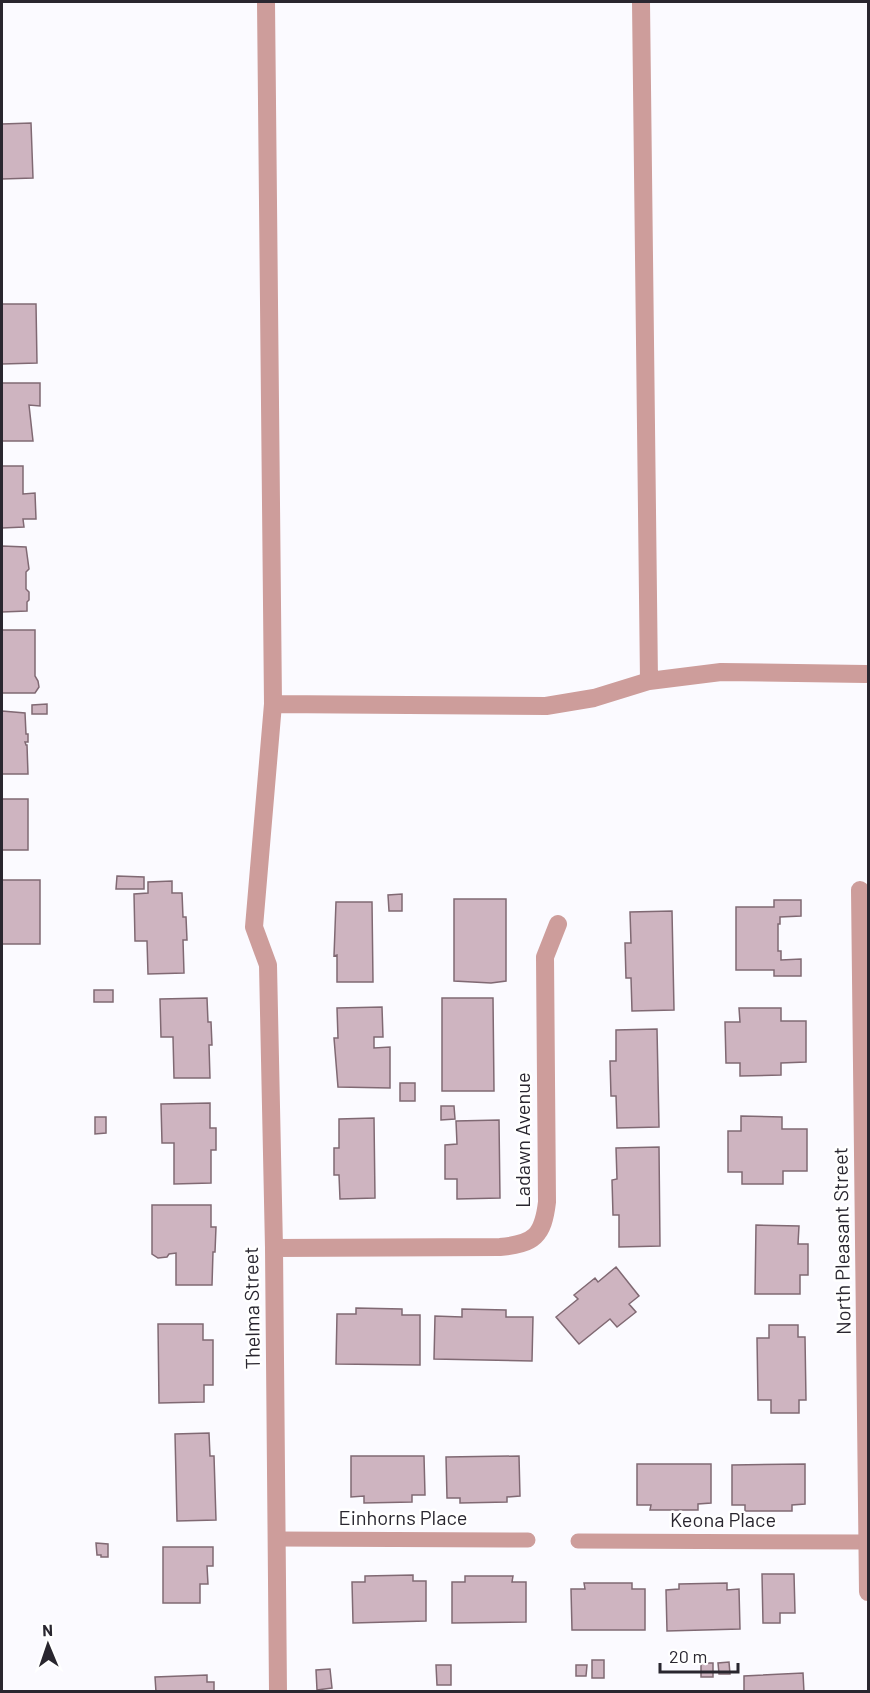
<svg xmlns="http://www.w3.org/2000/svg" width="870" height="1693" viewBox="0 0 870 1693" font-family="Barlow,sans-serif">
  <style>
    .building { fill: #ceb4c0; stroke: #806973; stroke-width: 1.5 }
    .lines { fill: none; stroke-linecap: round; stroke-linejoin: round }
    .lane { stroke: #cd9d9b; stroke-width: 15 }
    .street { stroke: #cd9d9b; stroke-width: 18 }
    .labels { text-anchor: middle; stroke-width: 5; stroke-linejoin: round; paint-order: stroke }
    .street-label { font-size: 20px; fill: #29262f; stroke: #fff }
  </style>
  <rect width="100%" height="100%" fill="#fbfaff"/>
  <path class="building" d="M 31,123 L 33,178 L 2,179 L 2,124 Z
    M 2,304 L 36,304 L 37,363 L 2,364 Z
    M 2,383 L 40,383 L 40,406 L 29,405 L 33,441 L 2,441 Z
    M 2,466 L 23,466 L 23,494 L 35,493 L 36,519 L 23,519 L 24,527 L 2,528 Z
    M 2,546 L 26,547 L 29,569 L 26,572 L 26,589 L 29,592 L 29,600 L 27,602 L 27,611 L 2,612 Z
    M 2,630 L 35,630 L 35,676 L 38,681 L 39,687 L 35,693 L 2,693 Z
    M 47,704 L 47,714 L 32,714 L 32,705 Z
    M 2,711 L 25,713 L 26,734 L 28,734 L 28,742 L 25,742 L 26,745 L 27,745 L 28,774 L 2,774 Z
    M 2,799 L 28,799 L 28,850 L 2,850 Z
    M 117,876 L 144,877 L 144,889 L 116,889 Z
    M 2,880 L 40,880 L 40,944 L 2,944 Z
    M 172,881 L 172,893 L 182,893 L 183,917 L 186,917 L 187,940 L 183,940 L 184,973 L 148,974 L 147,941 L 135,941 L 134,894 L 148,893 L 148,882 Z
    M 402,894 L 402,911 L 389,911 L 388,895 Z
    M 454,899 L 506,899 L 506,981 L 491,983 L 454,981 Z
    M 774,900 L 801,900 L 801,916 L 780,917 L 780,924 L 778,924 L 778,951 L 781,951 L 781,960 L 801,959 L 801,976 L 774,976 L 774,970 L 736,970 L 736,907 L 774,907 Z
    M 336,902 L 372,902 L 373,982 L 337,982 L 337,955 L 334,956 Z
    M 672,911 L 674,1010 L 632,1011 L 631,978 L 626,978 L 625,943 L 631,943 L 630,912 Z
    M 94,990 L 113,990 L 113,1002 L 94,1002 Z
    M 207,998 L 208,1022 L 211,1022 L 212,1045 L 209,1045 L 210,1078 L 174,1078 L 173,1037 L 161,1037 L 160,999 Z
    M 442,998 L 493,998 L 494,1091 L 442,1091 Z
    M 382,1007 L 383,1037 L 374,1037 L 374,1048 L 390,1047 L 390,1088 L 338,1087 L 334,1038 L 338,1038 L 337,1008 Z
    M 739,1008 L 781,1008 L 781,1021 L 806,1021 L 806,1062 L 781,1063 L 781,1075 L 740,1076 L 740,1063 L 726,1063 L 725,1022 L 740,1022 Z
    M 657,1029 L 659,1127 L 617,1128 L 616,1096 L 611,1096 L 610,1061 L 616,1061 L 616,1030 Z
    M 400,1083 L 415,1083 L 415,1101 L 400,1101 Z
    M 210,1103 L 210,1128 L 216,1128 L 216,1150 L 211,1150 L 211,1183 L 174,1184 L 174,1143 L 162,1143 L 161,1104 Z
    M 441,1106 L 454,1106 L 455,1119 L 441,1120 Z
    M 741,1116 L 782,1117 L 782,1129 L 807,1129 L 807,1171 L 783,1171 L 783,1184 L 742,1184 L 742,1172 L 728,1172 L 728,1131 L 741,1131 Z
    M 95,1117 L 106,1117 L 106,1133 L 95,1134 Z
    M 374,1118 L 375,1198 L 340,1199 L 339,1175 L 334,1175 L 334,1148 L 339,1148 L 339,1119 Z
    M 499,1120 L 500,1198 L 457,1199 L 457,1179 L 445,1179 L 445,1145 L 457,1144 L 456,1121 Z
    M 659,1147 L 660,1246 L 619,1247 L 619,1215 L 613,1215 L 612,1180 L 617,1179 L 616,1148 Z
    M 152,1205 L 211,1205 L 211,1227 L 216,1227 L 215,1252 L 213,1252 L 212,1285 L 176,1285 L 176,1253 L 169,1254 L 167,1257 L 158,1258 L 152,1254 Z
    M 756,1225 L 799,1226 L 798,1244 L 808,1244 L 808,1275 L 800,1275 L 800,1294 L 755,1294 Z
    M 616,1267 L 639,1296 L 629,1304 L 636,1312 L 617,1327 L 610,1319 L 579,1344 L 556,1317 L 578,1299 L 574,1295 L 595,1278 L 598,1282 Z
    M 356,1308 L 402,1309 L 402,1315 L 420,1315 L 420,1365 L 336,1364 L 337,1314 L 356,1314 Z
    M 462,1309 L 506,1310 L 506,1317 L 533,1317 L 532,1361 L 434,1359 L 435,1316 L 462,1317 Z
    M 158,1324 L 203,1324 L 203,1340 L 213,1340 L 213,1385 L 204,1385 L 204,1402 L 159,1403 Z
    M 769,1325 L 798,1325 L 798,1337 L 805,1337 L 806,1400 L 799,1400 L 799,1413 L 771,1413 L 771,1400 L 758,1400 L 757,1338 L 769,1338 Z
    M 209,1433 L 210,1456 L 214,1456 L 216,1520 L 177,1521 L 175,1434 Z
    M 351,1456 L 424,1456 L 425,1495 L 412,1495 L 412,1502 L 364,1503 L 364,1496 L 351,1497 Z
    M 519,1456 L 520,1496 L 507,1497 L 507,1502 L 460,1503 L 460,1498 L 447,1498 L 446,1457 Z
    M 637,1464 L 711,1464 L 711,1503 L 698,1504 L 698,1510 L 650,1510 L 651,1505 L 637,1505 Z
    M 805,1464 L 805,1504 L 792,1505 L 792,1511 L 745,1511 L 745,1505 L 732,1505 L 732,1465 Z
    M 96,1543 L 108,1544 L 108,1557 L 101,1557 L 101,1555 L 97,1555 Z
    M 163,1547 L 213,1547 L 213,1566 L 207,1566 L 208,1584 L 200,1584 L 200,1603 L 163,1603 Z
    M 762,1574 L 794,1574 L 795,1613 L 780,1613 L 780,1623 L 763,1623 Z
    M 413,1575 L 413,1581 L 426,1581 L 426,1621 L 353,1623 L 352,1582 L 365,1582 L 365,1576 Z
    M 465,1576 L 513,1576 L 512,1582 L 526,1582 L 526,1622 L 452,1623 L 452,1582 L 465,1582 Z
    M 584,1583 L 632,1583 L 632,1589 L 645,1589 L 645,1630 L 572,1630 L 571,1589 L 585,1589 Z
    M 727,1583 L 727,1590 L 739,1589 L 740,1629 L 667,1631 L 666,1590 L 679,1589 L 679,1584 Z
    M 592,1660 L 604,1660 L 604,1678 L 592,1678 Z
    M 729,1662 L 730,1674 L 719,1674 L 718,1663 Z
    M 701,1663 L 713,1663 L 713,1677 L 701,1677 Z
    M 436,1665 L 451,1665 L 451,1685 L 437,1685 Z
    M 576,1665 L 587,1665 L 586,1676 L 576,1676 Z
    M 330,1669 L 332,1688 L 317,1690 L 316,1670 Z
    M 803,1673 L 804,1692 L 744,1692 L 744,1676 Z
    M 207,1675 L 207,1682 L 214,1682 L 214,1692 L 156,1692 L 155,1677 Z"/>
  <g class="lines">
    <path class="lane" d="M 277,1539 L 528,1540
      M 578,1541 L 867,1542"/>
    <path class="street" d="M 266,2 L 273,704 L 254,927 L 268,965 L 274,1248 L 278,1692
      M 641,2 L 649,681
      M 273,704 L 546,706 L 594,698 L 649,681 L 721,672 L 866,674
      M 860,890 L 868,1592
      M 274,1248 L 500,1247 C 534,1244 543,1236 547,1202 L 545,957 L 558,924"/>
  </g>
  <g class="labels">
    <g class="street-label">
      <text transform="translate(523 1140) rotate(-90)" y="7">Ladawn Avenue</text>
      <text transform="translate(842 1241) rotate(-91)" y="7">North Pleasant Street</text>
      <text transform="translate(252 1308) rotate(-91)" y="7">Thelma Street</text>
      <text x="403" y="1525">Einhorns Place</text>
      <text x="723" y="1527">Keona Place</text>
    </g>
  </g>
  <rect width="870" height="1693" fill="none" stroke="#29262f" stroke-width="6"/>
  <g transform="translate(48 1645) rotate(358)" stroke="#ffffff" stroke-width="4.5" paint-order="stroke">
  <path d="M0-4.5L10 22L0 15L-10 22Z" fill="#29262f"/>
  <text y="-9" font-size="16" font-weight="bold" text-anchor="middle" fill="#29262f">N</text>
  </g>
  <path d="M660 1663v9h78v-9" fill="none" stroke="#29262f" stroke-width="3"/>
  <text x="669" y="1663" font-size="18" fill="#29262f" stroke="#ffffff" stroke-width="4.5" paint-order="stroke">20 m</text>
</svg>
